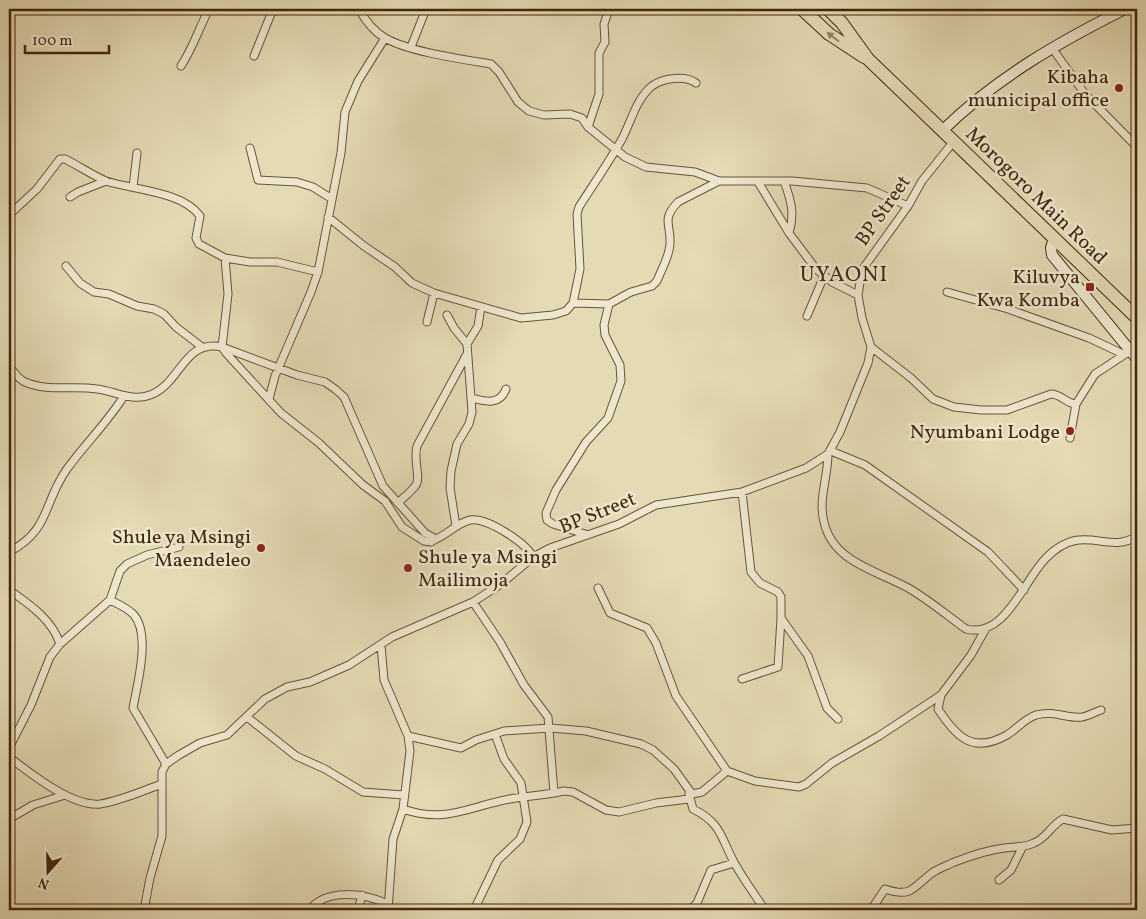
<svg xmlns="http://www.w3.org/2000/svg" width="1146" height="919" viewBox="0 0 1146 919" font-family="Vollkorn,serif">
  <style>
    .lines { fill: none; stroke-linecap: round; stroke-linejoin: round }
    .street-casing { stroke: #6a5435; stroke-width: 9 }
    .secondary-casing { stroke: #42270b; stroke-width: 12 }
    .highway-casing { stroke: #42270b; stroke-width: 14 }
    .street { stroke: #ede7ce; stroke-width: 7 }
    .secondary { stroke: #ede7ce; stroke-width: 10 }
    .highway { stroke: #e4dab4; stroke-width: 12 }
    .oneway { fill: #938060 }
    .poi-dot { fill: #8f2418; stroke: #ede7ce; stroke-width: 2 }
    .labels { text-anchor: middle; stroke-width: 5; stroke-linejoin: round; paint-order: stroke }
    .poi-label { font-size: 20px; fill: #42270b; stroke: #ede7ce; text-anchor: end }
    .street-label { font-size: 20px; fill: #42270b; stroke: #ede7ce }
    .quarter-label { font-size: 22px; letter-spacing: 1px; fill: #42270b; stroke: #ede7ce }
  </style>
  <rect width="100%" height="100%" fill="#e4dab4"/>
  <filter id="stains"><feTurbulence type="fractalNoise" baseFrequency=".004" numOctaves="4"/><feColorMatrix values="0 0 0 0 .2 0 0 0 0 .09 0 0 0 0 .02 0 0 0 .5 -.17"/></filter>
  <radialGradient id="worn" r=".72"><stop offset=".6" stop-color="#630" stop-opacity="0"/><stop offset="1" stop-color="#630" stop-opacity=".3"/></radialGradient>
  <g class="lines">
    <g class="street-casing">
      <path id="street" d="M 359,9 C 365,20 373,31 385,38 C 410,52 461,59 491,64 L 499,72 L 518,102 L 529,111 L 544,115 L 570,114 L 582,118 L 588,127 L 625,157 L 646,167 L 695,172 L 719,181 L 792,181 L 867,188 L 908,206
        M 411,47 L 426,9
        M 1052,48 L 1085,94 L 1137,147
        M 254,56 L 273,9
        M 181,66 C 193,48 199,28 209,9
        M 588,127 L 599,94 L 599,53 L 605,42 L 604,24 L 609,9
        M 250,148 L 258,180 L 297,182 L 313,187 L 332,199
        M 784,181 C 791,200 795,214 789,233
        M 758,182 L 789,233 L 816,269 L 832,282 L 858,295
        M 133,187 L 137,153
        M 70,197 L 78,192 L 106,181
        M 9,215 L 37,189 L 60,159 L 65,159 C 79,166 92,175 106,181 C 133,190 182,191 200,216 L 196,238 L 199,244 L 225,258 L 250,262 L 277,262 L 318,272
        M 328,217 L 364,246 L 395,267 L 412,283 L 434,293 L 521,318 L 553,315 L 566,311 L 573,303 L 609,304
        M 225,258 L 228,294 L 222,347 L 226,353 L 281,413 L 319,443 L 363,485 L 385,501 L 402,527 L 424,541 L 431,542 L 436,539
        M 66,266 L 80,283 L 94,292 L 109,294 L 137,306 L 154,309 L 164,314 L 176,327 L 202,347
        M 947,292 L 1008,309 L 1089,338 L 1123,354
        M 573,303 L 580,269 L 577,214 L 579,207 C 593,185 609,162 622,139 C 631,122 636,99 652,86 C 663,78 685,75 696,83
        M 447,315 L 454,328 L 467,344
        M 807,316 L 824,276
        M 427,322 L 434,293
        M 871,347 L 911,378 L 933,399 L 954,407 L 981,410 L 1007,410 L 1051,394 C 1061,394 1067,404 1076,404 L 1095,374 L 1130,351
        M 9,366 C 13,371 18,379 25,382 C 48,392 73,385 97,389 C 115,391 132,402 150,395 C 181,384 183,339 222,347 L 297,375 L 325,382 L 335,389 L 344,397 L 383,486 L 425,533 L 436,539 C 448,534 457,523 470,520 C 487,517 526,543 533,557
        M 472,398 C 486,402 500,405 506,389
        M 269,399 L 275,376 L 311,292 L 318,272 L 341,153 L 345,112 L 358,81 L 385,38
        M 1070,438 L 1076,404
        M 831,451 L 865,465 L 988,552 L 1024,590
        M 828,454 C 828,477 818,500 824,522 C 833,563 879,571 910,589 C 930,601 948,616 966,629 C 1005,639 1024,580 1046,558 C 1083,520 1107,556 1137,536
        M 742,492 L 751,572 L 760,583 L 778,592 L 781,597 L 781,618 L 808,656 L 827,708 L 838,719
        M 398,503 C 404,497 411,492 416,485 C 421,478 413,459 417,446 L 467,354
        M 456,526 L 450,488 L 451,471 L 457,444 L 469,424 L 472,412 L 467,344 L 478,326 L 481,307
        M 588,535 L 553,524 L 547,520 L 546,513 L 556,490 L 586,442 L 608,418 L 621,381 L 620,365 L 605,335 L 604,325 L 609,304 L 631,292 L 652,286 L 657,281 C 661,270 670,256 670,243 C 671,224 661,220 678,202 L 719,181
        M 9,552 C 51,530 43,502 67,469 C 85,444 107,423 124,396
        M 598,588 L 610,613 L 647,628 L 656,643 L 676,696 L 727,771 L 755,781 L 799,787 L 806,784 L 832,763 L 879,736 L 941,695 L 971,655 L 985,630
        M 9,590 C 29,604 52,619 60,644
        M 110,600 C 118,604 128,608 134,615 C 151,635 137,685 133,708 L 166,764
        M 473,602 L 500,642 L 524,685 L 548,717 L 554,793
        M 381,645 L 384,680 L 408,736 L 410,751 L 403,809 L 393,839 L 388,910
        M 742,679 L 778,667 L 781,618
        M 941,695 L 938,709 C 957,738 973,754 1007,735 C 1017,729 1024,719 1036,715 C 1055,710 1067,719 1082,717 C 1088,716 1095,712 1101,710
        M 247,717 L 296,756 L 325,769 L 363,792 L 404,795
        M 408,736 L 461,748 L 476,740 L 504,731 L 550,728 L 586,731 L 641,744 L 653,750 L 674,769 L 692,794 L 702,792 L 727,771
        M 9,748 L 31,705 L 50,657 L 60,644 L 110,600 L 120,571 L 127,564 L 147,555 L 179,547
        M 9,757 C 30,773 72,807 100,804 C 120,801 142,791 162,784
        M 689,794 L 693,809 C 722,823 721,839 735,864 C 744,880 755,895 765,910
        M 403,809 C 446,824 470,806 510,799 C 528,796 546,795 564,791 L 573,792 L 606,810 L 619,812 L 656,803 L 689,799
        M 9,819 L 33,805 L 65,795
        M 999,880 L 1011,870 L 1022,848
        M 144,910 L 150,878 L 162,836 L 162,772 L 166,764 L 179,755 L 200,743 L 227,735 L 265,699 L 287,687 L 310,682 L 349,665 L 392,637 L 473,602 L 501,584 L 533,557 L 550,548 L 619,524 L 656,505 L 742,492 L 806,468 L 828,454 L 840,432 L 868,363 L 871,347 L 862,318 L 858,295 L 862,270 L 908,206 L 922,181 L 954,141
        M 309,910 C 327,888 363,893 388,904
        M 358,910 L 362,895
        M 474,910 L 498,860 L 520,839 L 527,822 L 521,783 L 504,759 L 495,734
        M 690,910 L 697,903 L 711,870 L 734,863
        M 871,910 L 885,889 C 912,898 912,888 932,873 C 938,869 946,866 952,863 C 967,857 988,850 1004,848 C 1015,846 1024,848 1034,843 C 1047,838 1051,825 1063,819 L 1112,830 L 1137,828"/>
    </g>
    <g class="secondary-casing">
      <path id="secondary" d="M 943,130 C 996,78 1059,42 1125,9
        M 1054,238 L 1051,248 L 1052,255 L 1137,359"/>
    </g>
    <g class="highway-casing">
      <path id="highway" d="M 802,9 L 829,34 L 864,57
        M 828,9 L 842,23 L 868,59 L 1137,318"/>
    </g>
    <use href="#street" class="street"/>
    <use href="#secondary" class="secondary"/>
    <use href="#highway" class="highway"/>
  </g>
  <defs><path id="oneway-solid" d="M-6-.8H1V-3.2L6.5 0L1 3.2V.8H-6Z" transform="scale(1.25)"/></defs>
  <use class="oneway" href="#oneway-solid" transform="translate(833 37) rotate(-143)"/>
  <g class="poi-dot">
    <circle cx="1119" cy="88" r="5"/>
    <rect x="1085" y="282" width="10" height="10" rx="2.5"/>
    <circle cx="1070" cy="431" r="5"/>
    <circle cx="261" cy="548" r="5"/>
    <circle cx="408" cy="568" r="5"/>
  </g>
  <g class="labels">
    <g class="poi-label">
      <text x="1109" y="83">Kibaha<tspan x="1109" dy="23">municipal office</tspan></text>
      <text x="1080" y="283">Kiluvya<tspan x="1080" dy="23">Kwa Komba</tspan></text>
      <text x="1060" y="438">Nyumbani Lodge</text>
      <text x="251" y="543">Shule ya Msingi<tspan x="251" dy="23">Maendeleo</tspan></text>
      <text x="418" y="563" text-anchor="start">Shule ya Msingi<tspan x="418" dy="23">Mailimoja</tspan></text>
    </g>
    <g class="street-label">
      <text transform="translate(1037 195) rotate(44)" y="7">Morogoro Main Road</text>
      <text transform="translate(882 210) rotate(-55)" y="7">BP Street</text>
      <text transform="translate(597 512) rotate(-22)" y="7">BP Street</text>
    </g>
    <g class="quarter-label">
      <text x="844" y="281">UYAONI</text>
    </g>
  </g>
  <rect width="1146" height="919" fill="none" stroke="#e4dab4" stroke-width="30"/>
  <rect x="10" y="10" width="1126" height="899" fill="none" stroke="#42270b" stroke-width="2.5"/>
  <rect x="15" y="15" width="1116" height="889" fill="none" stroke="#42270b"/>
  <g transform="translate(48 872) rotate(200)" stroke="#ede7ce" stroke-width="4" paint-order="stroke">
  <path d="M0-4L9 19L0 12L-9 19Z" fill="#42270b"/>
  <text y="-8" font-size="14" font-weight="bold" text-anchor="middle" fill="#42270b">N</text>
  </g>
  <path d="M25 45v8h84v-8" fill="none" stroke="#42270b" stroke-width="2.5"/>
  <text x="32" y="45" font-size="15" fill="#42270b" stroke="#ede7ce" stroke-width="4" paint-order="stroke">100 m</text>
  <rect width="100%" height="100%" filter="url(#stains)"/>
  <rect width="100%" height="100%" fill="url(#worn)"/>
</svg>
